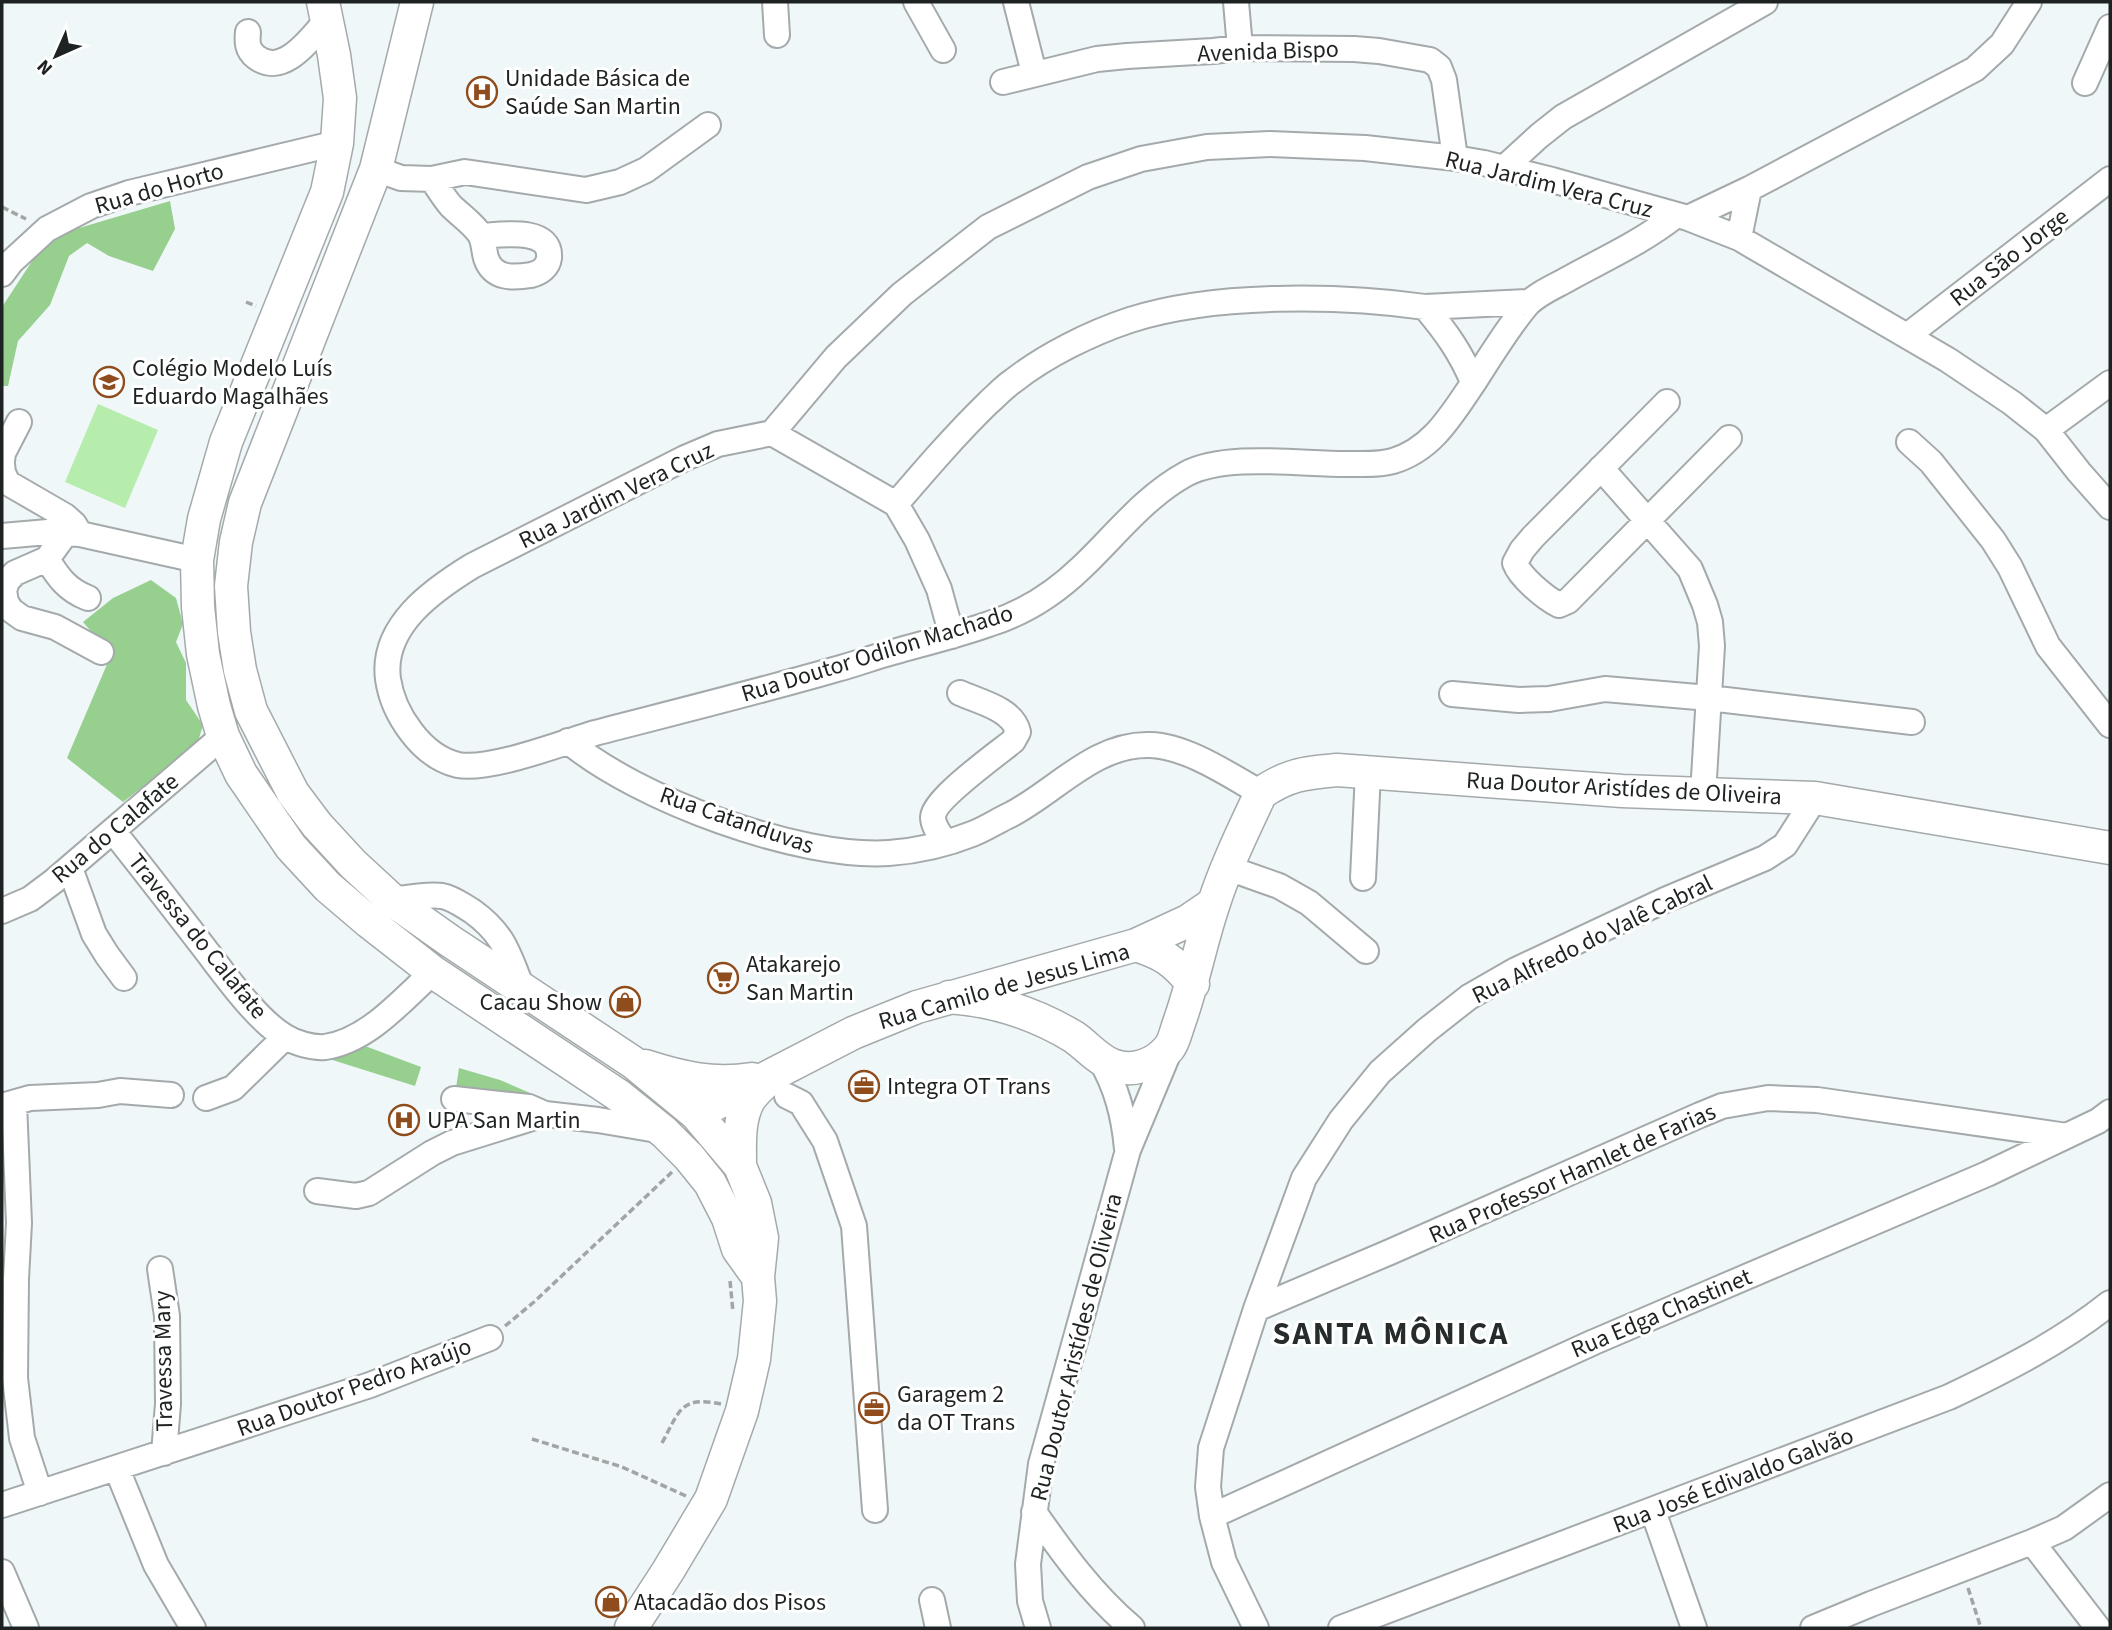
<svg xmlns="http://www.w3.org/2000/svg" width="2112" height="1630" viewBox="0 0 2112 1630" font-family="'Source Sans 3',sans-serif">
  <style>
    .green { fill: #b6edad }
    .forest { fill: #96cf8e }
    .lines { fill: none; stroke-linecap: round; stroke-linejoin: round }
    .minor-casing { stroke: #a4aaab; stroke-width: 28 }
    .major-casing { stroke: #a4aaab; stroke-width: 35 }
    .path { stroke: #a0a5a6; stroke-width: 3.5; stroke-dasharray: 7 3.5; stroke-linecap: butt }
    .minor { stroke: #fff; stroke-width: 24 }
    .major { stroke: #fff; stroke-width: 32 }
    .labels { text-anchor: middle; stroke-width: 6; stroke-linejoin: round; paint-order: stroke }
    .street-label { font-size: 24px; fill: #1f2222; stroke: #fff }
    .poi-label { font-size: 24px; fill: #1f2222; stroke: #fff; text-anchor: start }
    .district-label { font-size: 32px; font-weight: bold; letter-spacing: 2px; fill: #262b2b; stroke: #fff }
  </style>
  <rect width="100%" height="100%" fill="#f0f7f8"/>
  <path class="green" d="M 98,404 L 158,430 L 125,508 L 65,482 Z"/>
  <path class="forest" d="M 170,201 L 175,229 L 153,271 L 109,256 L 87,243 L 69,256 L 50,305 L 18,341 L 8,386 L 2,386 L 2,307 L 38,252 L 69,231 Z
    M 151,580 L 176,598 L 183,624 L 176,642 L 186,663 L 186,700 L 203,725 L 197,745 L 123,802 L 67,758 L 111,655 L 83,622 L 113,598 Z
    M 365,1046 L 421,1067 L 415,1086 L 323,1057 Z
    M 459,1068 L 500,1080 L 530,1093 L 506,1101 L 456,1088 Z"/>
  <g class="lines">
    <g class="minor-casing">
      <path id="minor" d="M 775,2 L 777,35
        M 916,2 L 943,50
        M 1016,2 L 1034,73
        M 1236,2 L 1240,48
        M 248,32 C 247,42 247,50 256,57 C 283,78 311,38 327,20
        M 1003,82 L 1097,59 L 1127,56 L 1213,51 L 1240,48 L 1354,49 L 1379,51 L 1430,60 L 1439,67 L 1444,80 L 1455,158
        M 2085,83 L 2110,27
        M 1504,168 L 1539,136 L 1563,117 L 1765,2
        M 376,169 L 401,178 L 432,179 L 465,172 L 586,190 L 620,182 L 646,170 L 708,125
        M 432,179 C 438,188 444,198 451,206 C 460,215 475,225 481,236 C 484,243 484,251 486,258 C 493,279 513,278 531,275 C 540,273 548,267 549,258 C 552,226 499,235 481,236
        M 1675,216 C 1642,242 1604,259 1568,279 C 1554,287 1536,294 1526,306 C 1507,329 1490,357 1474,382 C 1452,414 1433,449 1393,461 C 1380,465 1365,464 1351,464 C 1305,465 1227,452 1186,474 C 1144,497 1115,536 1081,568 C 1055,593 1024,613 989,624 C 958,635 925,643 893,652 C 874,657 856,664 837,669 C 757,692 676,712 595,733 C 562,743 490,771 458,765 C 422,757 393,714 388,679 C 381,626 433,590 472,566 L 685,458 L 718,444 L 772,433 L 836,357 L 902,294 L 988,227 L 1088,177 L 1141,159 L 1207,147 L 1270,144 L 1365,148 L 1455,158 L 1484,163 L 1552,180 L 1688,218 L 1739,238 L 1948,360 L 2012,403 L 2046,430 L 2079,472 L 2110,507
        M 1688,218 L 1749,189
        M 1739,238 L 1749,189 L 1975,69 L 2002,44 L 2029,2
        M 2,274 L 11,262 L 47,229 L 91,206 L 129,193 L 337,143
        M 1425,307 L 1528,302
        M 1907,336 L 2110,179
        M 1667,402 L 1533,537 L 1522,550 L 1515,563 C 1520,577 1545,598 1559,605 L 1568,601 L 1729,438
        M 2046,430 L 2110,383
        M 772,433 L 896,504 L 917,540 L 939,589 L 952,636
        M 1909,442 L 1931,462 L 1993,540 L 2010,567 L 2048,646 L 2110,725
        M 2,461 L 3,453 L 19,422
        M 2,464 L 3,473 L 8,483 L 65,516 L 74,524 L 80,534
        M 1601,468 L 1690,569 L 1705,605 L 1710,622 L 1712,646 L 1703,794
        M 896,504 C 926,469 956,434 989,402 C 997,395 1004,387 1013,381 C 1046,355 1091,333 1130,320 C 1214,293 1339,295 1425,307 C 1446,332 1461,353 1473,382
        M 66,533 L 47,559 L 15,573 L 7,581 L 4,591 L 6,602 L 11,610 L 22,618 L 55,627 L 101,652
        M 2,536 L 48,532 L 80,534 L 197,560
        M 47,559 C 58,577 67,590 88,598
        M 1452,694 L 1519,700 L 1549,699 L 1605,689 L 1709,698 L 1912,722
        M 568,741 C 637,799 799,859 889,853 C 916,851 947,844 972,834 C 985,829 997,821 1010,815 C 1055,792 1095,743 1150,745 C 1187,746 1229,775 1261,793
        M 113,831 C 144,870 175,910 205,949 C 225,975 257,1020 284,1036 C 295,1043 312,1048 325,1047 C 368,1041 403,999 433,972
        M 945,842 C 940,835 933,826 933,817 C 934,799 997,754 1013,741 L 1018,732 C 1013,709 980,702 960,693
        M 70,868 L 94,934 L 107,955 L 124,978
        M 1228,868 L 1279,886 L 1309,903 L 1366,951
        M 1363,878 L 1368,772
        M 392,900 C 408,898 426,894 442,896 C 453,898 462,905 472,911 C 504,934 508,953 522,988
        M 2,911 L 30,899 L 54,881 L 223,736
        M 1100,1059 C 1117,1088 1124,1116 1127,1149
        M 787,1096 L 801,1103 L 825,1141 L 854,1226 L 875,1510
        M 206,1098 L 233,1088 L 285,1037
        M 454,1099 L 529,1107 L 545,1114 L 598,1120 L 663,1131
        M 14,1103 L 19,1223 L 16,1279 L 15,1378 L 22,1438 L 40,1493
        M 2,1106 L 30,1098 L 98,1095 L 120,1091 L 171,1095
        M 317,1191 L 356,1196 L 369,1193 L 432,1153 L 452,1143 L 545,1114
        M 160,1269 L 167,1316 L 168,1404 L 164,1453
        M 1256,1309 L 1390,1252 L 1700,1115 L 1722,1106 L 1768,1098 L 1817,1100 L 2067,1136
        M 117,1469 L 156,1565 L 193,1628
        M 2,1505 L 370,1385 L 490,1338
        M 1653,1511 L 1694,1628
        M 1034,1512 C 1064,1555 1092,1594 1132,1628
        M 1212,1516 L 1594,1342 L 1987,1174 L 2098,1121 L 2110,1112
        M 2032,1542 L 2098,1628
        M 2,1572 L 26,1628
        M 932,1600 L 938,1628
        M 1038,1628 L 1030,1601 L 1028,1564 L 1041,1464 L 1128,1150 L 1171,1047
        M 1256,1628 L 1224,1562 L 1212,1516 L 1208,1487 L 1211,1448 L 1256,1309 L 1304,1178 L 1341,1120 L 1380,1072 L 1427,1030 L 1469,997 L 1516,970 L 1665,900 L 1765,858 L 1785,845 L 1815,798
        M 1341,1628 L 1949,1397 C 2006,1370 2061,1342 2110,1303
        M 1813,1628 L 1871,1604 L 2032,1542 L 2064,1528 L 2110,1495"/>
    </g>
    <g class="major-casing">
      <path id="major" d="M 323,2 L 334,55 L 340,98 L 337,143 L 327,192 L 226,442 L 204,519 L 197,560 L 198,607 L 203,654 L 214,706 L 223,736 L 241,774 L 291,847 L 328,887 L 369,922 L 433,972 L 618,1095 L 664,1132 L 689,1157 L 710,1183 L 728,1218 L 738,1249 L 758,1277
        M 417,2 L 376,169 L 245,503 L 236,542 L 231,586 L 234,632 L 240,670 L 251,711 L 293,793 L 317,825 L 353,864 L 392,900 L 450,941 L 634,1063 L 696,1114 L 740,1166 L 755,1203 L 762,1238 L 758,1277 L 760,1301 L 754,1359 L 742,1411 L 711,1499 L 668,1571 L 631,1628
        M 1136,945 C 1164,954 1174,961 1193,984
        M 949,997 C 993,1000 1036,1014 1074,1037 C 1087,1046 1097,1059 1112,1065 C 1133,1073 1155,1065 1169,1048 C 1174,1042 1176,1031 1179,1023 C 1193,984 1200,945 1213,906 C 1225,868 1244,829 1261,793 C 1289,774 1305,773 1337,770 L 1622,791 L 1815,798 L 2110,848
        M 645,1066 C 682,1078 714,1085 752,1079
        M 696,1114 L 853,1033 L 917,1007 L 1136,945 L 1188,921 L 1213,904
        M 740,1166 C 740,1144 738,1120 749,1100 C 754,1092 762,1085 769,1079"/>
    </g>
    <path class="path" d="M 2,207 L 26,219
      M 246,302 L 256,306
      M 730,1281 L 733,1312
      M 505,1326 L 534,1302 L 672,1172
      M 532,1439 L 622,1467 L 686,1496
      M 662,1443 C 680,1410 680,1396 721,1404
      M 1968,1588 L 1980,1625 L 1979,1628"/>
    <use href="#minor" class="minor"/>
    <use href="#major" class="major"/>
  </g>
  <defs>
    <g id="hospital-ring" transform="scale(1.575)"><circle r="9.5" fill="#fff" stroke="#8f4c1c" stroke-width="1.5"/><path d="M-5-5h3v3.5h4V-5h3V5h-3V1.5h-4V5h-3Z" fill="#8f4c1c"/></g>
    <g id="school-ring" transform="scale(1.575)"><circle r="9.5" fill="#fff" stroke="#8f4c1c" stroke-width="1.5"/><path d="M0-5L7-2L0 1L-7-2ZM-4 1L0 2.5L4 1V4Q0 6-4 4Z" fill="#8f4c1c"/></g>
    <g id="supermarket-ring" transform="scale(1.575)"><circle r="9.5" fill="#fff" stroke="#8f4c1c" stroke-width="1.5"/><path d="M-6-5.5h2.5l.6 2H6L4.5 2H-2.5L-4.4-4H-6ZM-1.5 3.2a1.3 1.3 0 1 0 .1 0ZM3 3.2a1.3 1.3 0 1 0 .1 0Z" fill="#8f4c1c"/></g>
    <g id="shop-ring" transform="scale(1.575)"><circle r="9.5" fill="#fff" stroke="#8f4c1c" stroke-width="1.5"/><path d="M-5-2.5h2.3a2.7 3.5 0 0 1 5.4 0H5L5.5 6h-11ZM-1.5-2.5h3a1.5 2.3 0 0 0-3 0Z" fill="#8f4c1c"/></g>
    <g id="office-ring" transform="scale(1.575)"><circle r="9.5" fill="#fff" stroke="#8f4c1c" stroke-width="1.5"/><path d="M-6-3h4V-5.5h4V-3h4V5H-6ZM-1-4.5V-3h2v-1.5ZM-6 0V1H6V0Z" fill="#8f4c1c"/></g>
  </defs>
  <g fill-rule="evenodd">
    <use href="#hospital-ring" x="482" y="92"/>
    <use href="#school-ring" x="109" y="382"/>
    <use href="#supermarket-ring" x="723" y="978"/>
    <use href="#shop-ring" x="625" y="1002"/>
    <use href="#office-ring" x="864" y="1086"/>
    <use href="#hospital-ring" x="404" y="1120"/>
    <use href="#office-ring" x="874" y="1408"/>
    <use href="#shop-ring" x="611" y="1602"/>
  </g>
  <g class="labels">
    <g class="street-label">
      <text transform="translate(1268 51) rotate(-2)" y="8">Avenida Bispo</text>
      <text transform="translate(1549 184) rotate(14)" y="8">Rua Jardim Vera Cruz</text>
      <text transform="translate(159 188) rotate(-16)" y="8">Rua do Horto</text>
      <text transform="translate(2009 257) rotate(-38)" y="8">Rua São Jorge</text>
      <text transform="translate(616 495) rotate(-26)" y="8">Rua Jardim Vera Cruz</text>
      <text transform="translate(877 653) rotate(-17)" y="8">Rua Doutor Odilon Machado</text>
      <text transform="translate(1624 788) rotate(3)" y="8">Rua Doutor Aristídes de Oliveira</text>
      <text transform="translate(737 820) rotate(19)" y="8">Rua Catanduvas</text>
      <text transform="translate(115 828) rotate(-40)" y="8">Rua do Calafate</text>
      <text transform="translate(198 936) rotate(51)" y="8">Travessa do Calafate</text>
      <text transform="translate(1592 939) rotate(-26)" y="8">Rua Alfredo do Valê Cabral</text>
      <text transform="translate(1004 986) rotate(-16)" y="8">Rua Camilo de Jesus Lima</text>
      <text transform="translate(1572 1173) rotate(-24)" y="8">Rua Professor Hamlet de Farias</text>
      <text transform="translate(1661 1313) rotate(-23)" y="8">Rua Edga Chastinet</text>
      <text transform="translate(1076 1347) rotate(-76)" y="8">Rua Doutor Aristídes de Oliveira</text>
      <text transform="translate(163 1361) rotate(-91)" y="8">Travessa Mary</text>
      <text transform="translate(354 1387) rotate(-20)" y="8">Rua Doutor Pedro Araújo</text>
      <text transform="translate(1733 1480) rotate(-21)" y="8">Rua José Edivaldo Galvão</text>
    </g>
    <g class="poi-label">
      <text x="505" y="86">Unidade Básica de<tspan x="505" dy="28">Saúde San Martin</tspan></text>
      <text x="132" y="376">Colégio Modelo Luís<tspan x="132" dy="28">Eduardo Magalhães</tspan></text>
      <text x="746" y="972">Atakarejo<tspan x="746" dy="28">San Martin</tspan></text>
      <text x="602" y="1010" text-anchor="end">Cacau Show</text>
      <text x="887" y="1094">Integra OT Trans</text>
      <text x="427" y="1128">UPA San Martin</text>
      <text x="897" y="1402">Garagem 2<tspan x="897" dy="28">da OT Trans</tspan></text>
      <text x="634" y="1610">Atacadão dos Pisos</text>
    </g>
    <g class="district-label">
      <text x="1391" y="1344">SANTA MÔNICA</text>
    </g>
  </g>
  <rect width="2112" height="1630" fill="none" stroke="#1f2222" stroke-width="7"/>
  <g transform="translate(56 56) rotate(225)" stroke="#ffffff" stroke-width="5" paint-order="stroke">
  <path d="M0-5L12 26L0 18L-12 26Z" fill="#1f2222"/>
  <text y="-10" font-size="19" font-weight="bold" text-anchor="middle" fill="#1f2222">N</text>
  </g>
</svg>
